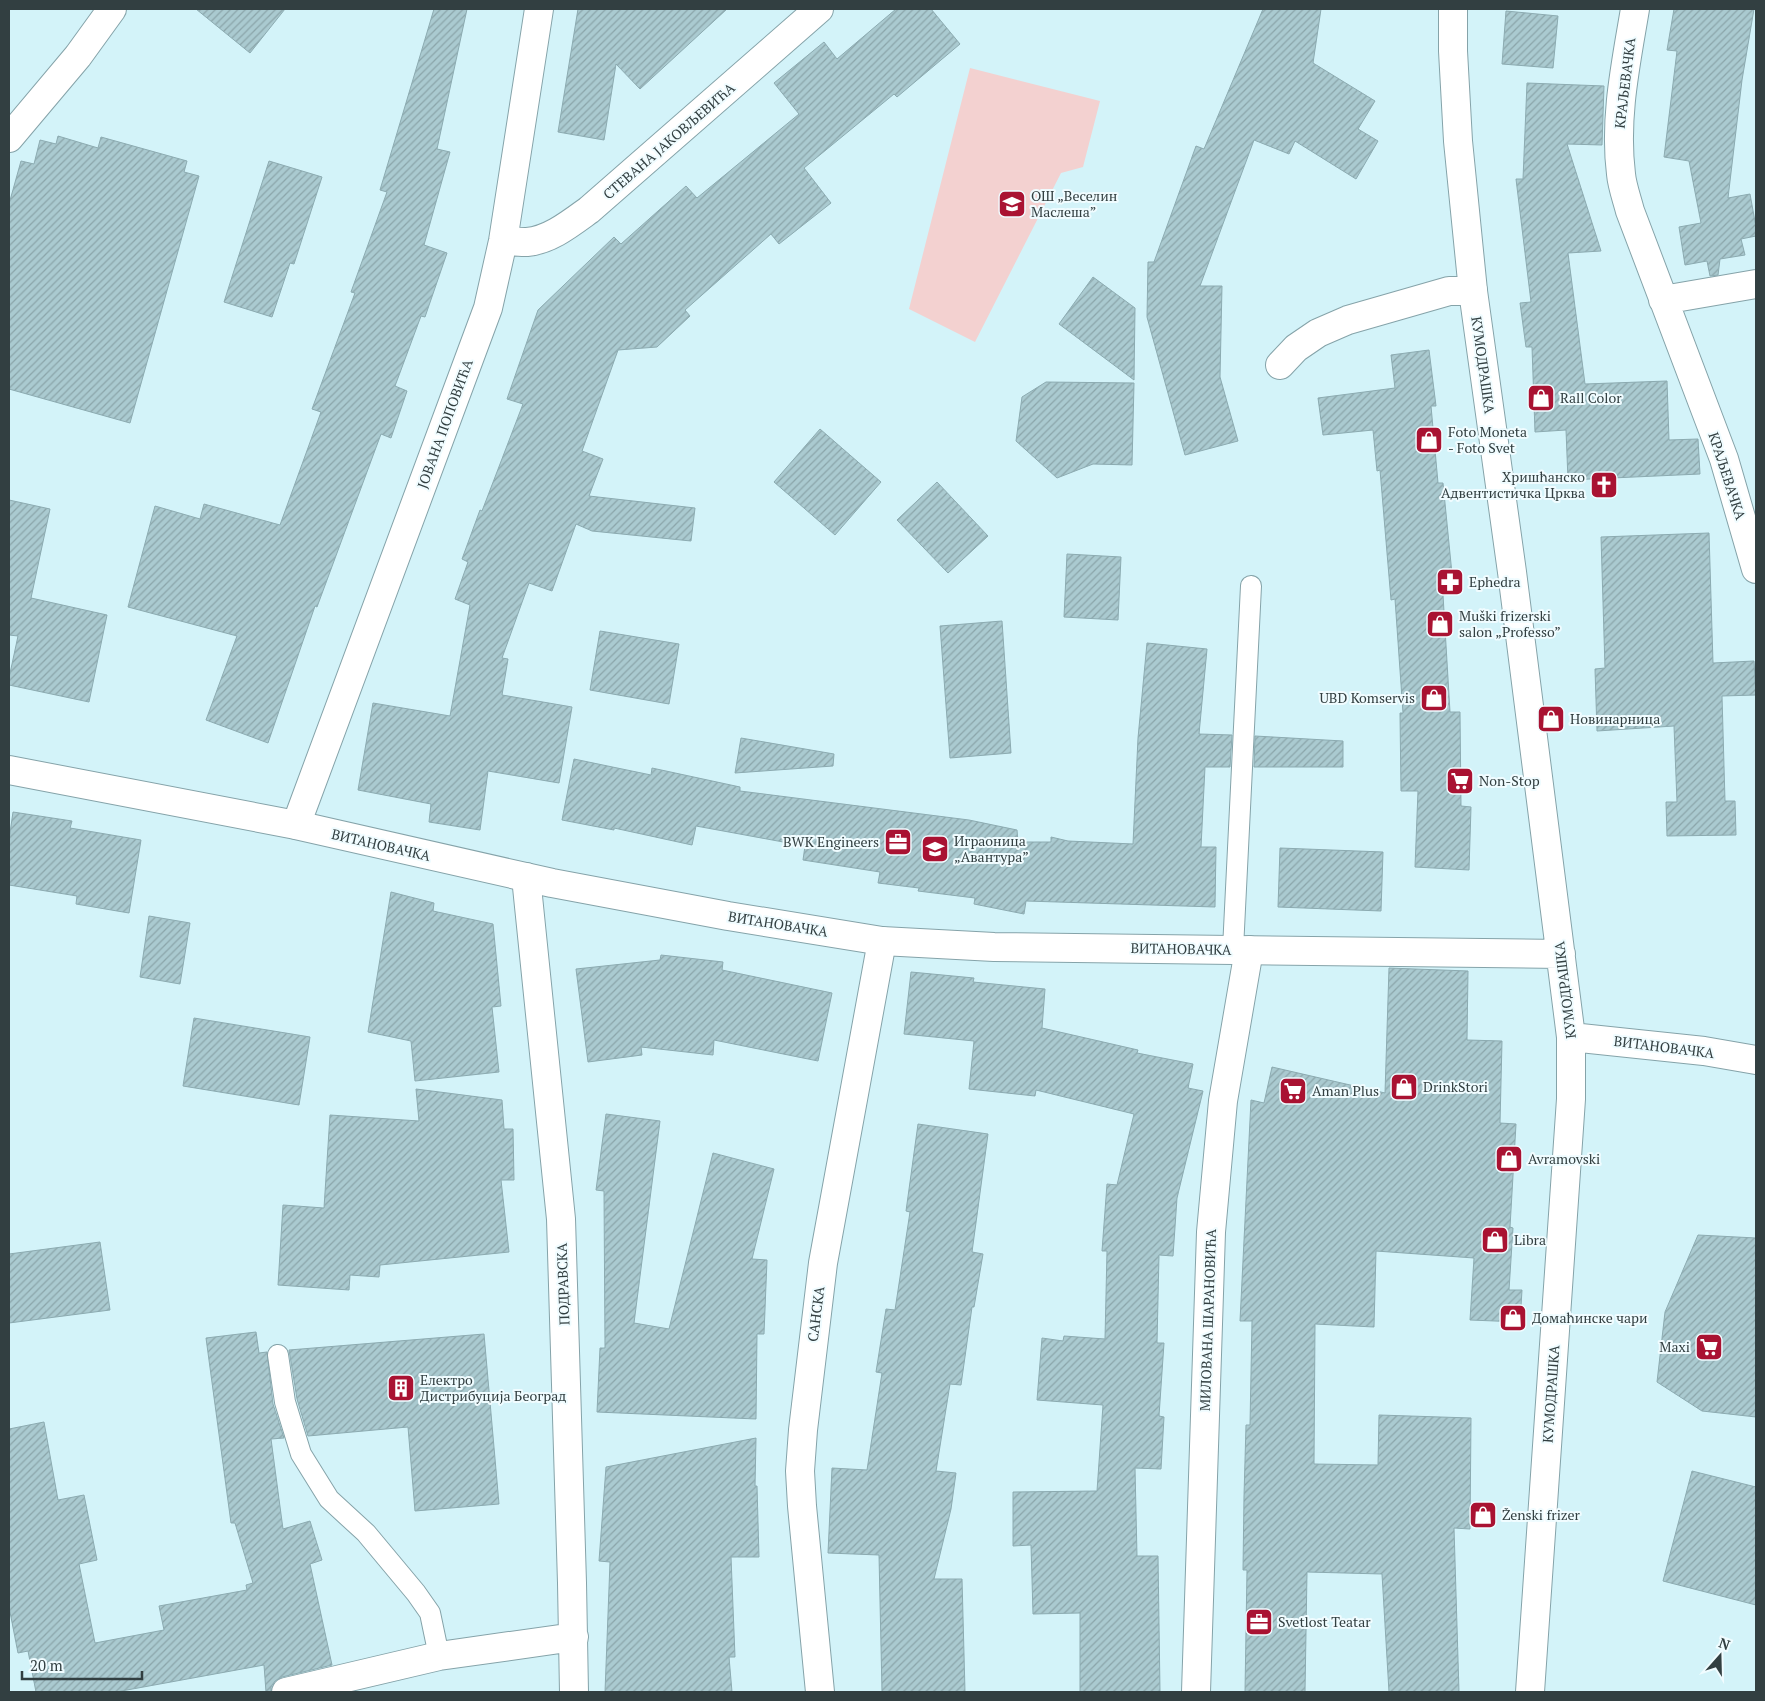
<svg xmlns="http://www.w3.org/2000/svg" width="1765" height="1701" viewBox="0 0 1765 1701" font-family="'PT Serif',serif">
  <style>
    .pitch { fill: #f3d1d0 }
    .building { fill: url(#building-hatch); stroke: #8cabb1 }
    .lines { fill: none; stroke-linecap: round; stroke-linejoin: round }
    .lane-casing { stroke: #85a3a9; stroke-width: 22 }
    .street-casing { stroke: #85a3a9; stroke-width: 30 }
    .secondary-casing { stroke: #85a3a9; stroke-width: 30 }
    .lane { stroke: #fff; stroke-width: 20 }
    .street { stroke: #fff; stroke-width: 28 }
    .secondary { stroke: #fff; stroke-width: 28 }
    .labels { text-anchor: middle; stroke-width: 4; stroke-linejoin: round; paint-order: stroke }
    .street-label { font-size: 14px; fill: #323f41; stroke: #f0fcff }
    .poi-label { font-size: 14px; fill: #323f41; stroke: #f0fcff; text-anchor: start }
  </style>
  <defs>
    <pattern id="building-hatch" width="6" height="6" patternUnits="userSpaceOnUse" patternTransform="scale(1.25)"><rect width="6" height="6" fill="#aacad0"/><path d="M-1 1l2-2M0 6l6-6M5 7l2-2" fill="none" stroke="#8ba5aa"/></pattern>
  </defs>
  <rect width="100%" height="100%" fill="#d3f3f9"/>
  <path class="pitch" d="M 970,68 L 1100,101 L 1083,167 L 1061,173 L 975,342 L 909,309 Z"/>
  <path class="building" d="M 196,9 L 285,9 L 250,53 Z
    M 434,9 L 467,9 L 437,149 L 450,152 L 424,245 L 447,253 L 425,317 L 421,316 L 395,386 L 407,391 L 391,438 L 381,434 L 317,607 L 315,606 L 268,743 L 206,720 L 237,636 L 128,607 L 155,506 L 200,519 L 204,504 L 280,525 L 321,412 L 312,409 L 355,293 L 351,292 L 387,192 L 380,190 Z
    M 578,9 L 727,9 L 640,89 L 616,64 L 604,140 L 558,132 Z
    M 896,9 L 931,9 L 960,44 L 897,97 L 894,94 L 804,168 L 831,203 L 779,244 L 771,234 L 685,310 L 690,316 L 657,347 L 618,350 L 582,451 L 603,459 L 589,496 L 695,508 L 691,541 L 592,531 L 576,524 L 552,591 L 529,583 L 502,658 L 508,659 L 502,695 L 572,707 L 559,783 L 488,771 L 480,830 L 429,822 L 431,804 L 358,790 L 373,703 L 450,716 L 470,605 L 455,599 L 468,562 L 462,559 L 480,510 L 482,511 L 523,404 L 507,399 L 538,310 L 614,237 L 621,244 L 686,186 L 697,198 L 799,114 L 774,83 L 824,42 L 837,59 Z
    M 1263,9 L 1321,9 L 1313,63 L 1375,101 L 1358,129 L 1378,141 L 1356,179 L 1295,141 L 1289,154 L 1254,140 L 1200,286 L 1222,286 L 1220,377 L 1238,441 L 1185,455 L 1147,317 L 1148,262 L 1154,262 L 1196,146 L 1204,149 Z
    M 1674,9 L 1754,9 L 1742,80 L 1728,198 L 1750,194 L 1756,227 L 1756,236 L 1741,239 L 1745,255 L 1720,259 L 1718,275 L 1710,276 L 1707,261 L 1685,265 L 1679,227 L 1701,223 L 1689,161 L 1664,157 L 1677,51 L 1667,50 Z
    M 1506,11 L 1558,16 L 1553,68 L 1502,64 Z
    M 1527,83 L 1604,86 L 1602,145 L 1567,144 L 1601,251 L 1568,253 L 1585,384 L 1667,381 L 1669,440 L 1698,439 L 1700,474 L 1568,480 L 1566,430 L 1535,432 L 1532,347 L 1526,347 L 1520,303 L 1531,302 L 1516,179 L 1523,179 Z
    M 58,136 L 98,148 L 101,137 L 187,161 L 184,172 L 199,176 L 130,423 L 9,389 L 9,204 L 21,161 L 34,164 L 40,140 L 56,144 Z
    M 269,161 L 322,177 L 294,264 L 290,263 L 272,317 L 224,302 Z
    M 1093,277 L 1135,308 L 1134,380 L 1059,324 Z
    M 1429,350 L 1436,406 L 1431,406 L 1438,483 L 1443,483 L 1454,594 L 1443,595 L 1450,712 L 1460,712 L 1461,806 L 1471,807 L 1469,870 L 1415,867 L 1418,791 L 1401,791 L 1400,713 L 1403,713 L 1395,599 L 1391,600 L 1380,470 L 1377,471 L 1373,430 L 1323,435 L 1318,398 L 1395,388 L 1391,355 Z
    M 1046,382 L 1134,383 L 1132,465 L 1093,464 L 1057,478 L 1016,441 L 1022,397 Z
    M 820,429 L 881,482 L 835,535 L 774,482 Z
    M 937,482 L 988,536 L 948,573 L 897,520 Z
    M 9,500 L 50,509 L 31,598 L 107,615 L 89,702 L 9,685 L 9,678 L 18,636 L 9,635 Z
    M 1709,533 L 1713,663 L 1754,661 L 1756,695 L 1722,696 L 1725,801 L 1735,801 L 1736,835 L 1667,836 L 1666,802 L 1677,802 L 1674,726 L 1597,731 L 1595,669 L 1605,668 L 1601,537 Z
    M 1067,554 L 1121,557 L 1118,620 L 1064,617 Z
    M 1002,621 L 1011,753 L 950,758 L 940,626 Z
    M 600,631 L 679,644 L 669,704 L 590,690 Z
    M 1147,643 L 1207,649 L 1199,734 L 1232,735 L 1230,767 L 1205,767 L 1201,847 L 1216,847 L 1215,907 L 1026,901 L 1024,914 L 974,904 L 975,898 L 918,891 L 919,888 L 878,883 L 880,872 L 803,860 L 805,846 L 696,826 L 692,845 L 614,828 L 614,830 L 562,820 L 574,759 L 651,775 L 652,768 L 740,787 L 740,791 L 969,820 L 1017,830 L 1018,842 L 1051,842 L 1051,837 L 1068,841 L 1133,844 L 1138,738 Z
    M 1255,736 L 1343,741 L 1343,767 L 1254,767 Z
    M 741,738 L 834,754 L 833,766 L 735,773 Z
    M 13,812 L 72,821 L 70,828 L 141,840 L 129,913 L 76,904 L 77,896 L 9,885 L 9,840 Z
    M 1280,848 L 1383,852 L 1381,911 L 1278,907 Z
    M 391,892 L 434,903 L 433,911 L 493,924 L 501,1006 L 492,1007 L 499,1072 L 415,1081 L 411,1041 L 368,1032 Z
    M 149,916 L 190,923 L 180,984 L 140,977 Z
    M 661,955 L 723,962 L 722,970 L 832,993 L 818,1061 L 714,1040 L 713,1055 L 641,1047 L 642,1055 L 588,1062 L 576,969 L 660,960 Z
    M 1389,968 L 1468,971 L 1467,1040 L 1502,1041 L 1500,1123 L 1516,1124 L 1510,1227 L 1513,1228 L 1509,1290 L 1522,1290 L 1520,1322 L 1470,1320 L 1474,1258 L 1376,1251 L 1374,1327 L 1315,1324 L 1314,1464 L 1378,1465 L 1379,1415 L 1471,1418 L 1470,1529 L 1454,1528 L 1459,1692 L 1389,1692 L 1382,1574 L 1307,1572 L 1305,1692 L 1245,1692 L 1247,1570 L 1243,1570 L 1244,1496 L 1246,1425 L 1250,1425 L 1252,1321 L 1240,1321 L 1251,1100 L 1264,1103 L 1272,1067 L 1385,1093 Z
    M 911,972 L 974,978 L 973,982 L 1045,989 L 1042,1028 L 1138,1050 L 1137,1053 L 1193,1064 L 1188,1088 L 1203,1091 L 1177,1198 L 1173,1256 L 1159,1255 L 1157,1343 L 1164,1343 L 1159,1416 L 1164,1417 L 1161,1469 L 1135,1468 L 1137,1556 L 1158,1556 L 1160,1692 L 1080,1692 L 1080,1613 L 1033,1614 L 1031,1545 L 1013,1546 L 1013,1492 L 1097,1491 L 1103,1405 L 1037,1400 L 1042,1338 L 1063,1341 L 1064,1336 L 1105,1339 L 1107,1251 L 1102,1251 L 1107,1184 L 1117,1185 L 1134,1114 L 1036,1090 L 1035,1096 L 969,1089 L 974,1041 L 904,1034 Z
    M 194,1018 L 310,1037 L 299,1105 L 183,1086 Z
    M 416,1089 L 502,1100 L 504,1129 L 513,1129 L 514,1180 L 501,1180 L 509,1252 L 380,1265 L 379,1277 L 350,1275 L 349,1290 L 278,1285 L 283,1205 L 324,1208 L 330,1115 L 419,1121 Z
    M 606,1114 L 660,1121 L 634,1323 L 669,1329 L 713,1153 L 774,1169 L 752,1259 L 767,1260 L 764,1334 L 757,1334 L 756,1419 L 597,1412 L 600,1348 L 605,1348 L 604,1191 L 596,1190 Z
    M 918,1124 L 988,1134 L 972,1252 L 983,1254 L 974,1307 L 972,1307 L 961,1385 L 950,1384 L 936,1471 L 956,1473 L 951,1509 L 934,1579 L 962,1579 L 965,1692 L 882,1692 L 879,1555 L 828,1553 L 832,1468 L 867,1470 L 882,1373 L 876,1372 L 886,1309 L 895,1310 L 910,1212 L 906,1211 Z
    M 1698,1235 L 1756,1238 L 1756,1417 L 1702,1411 L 1657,1382 L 1665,1312 Z
    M 100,1242 L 110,1310 L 9,1323 L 9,1254 Z
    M 256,1332 L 259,1353 L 267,1352 L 273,1404 L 284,1438 L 271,1439 L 283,1529 L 310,1521 L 322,1560 L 310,1564 L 332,1665 L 282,1677 L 275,1681 L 271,1687 L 271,1692 L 266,1692 L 264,1665 L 116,1692 L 36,1692 L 28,1651 L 18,1653 L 9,1607 L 9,1429 L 44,1422 L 58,1500 L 84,1495 L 97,1560 L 79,1564 L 95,1643 L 164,1630 L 159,1606 L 247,1590 L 246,1585 L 253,1583 L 235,1523 L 231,1523 L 206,1338 Z
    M 484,1334 L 499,1504 L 415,1511 L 408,1427 L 308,1436 L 297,1399 L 289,1350 Z
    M 756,1438 L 755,1486 L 757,1486 L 759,1557 L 731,1557 L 735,1657 L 729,1657 L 732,1692 L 605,1692 L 610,1562 L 599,1561 L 606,1467 Z
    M 1692,1471 L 1756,1487 L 1756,1605 L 1663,1581 Z"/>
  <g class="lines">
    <g class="lane-casing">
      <path id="lane" d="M 1233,949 L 1251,586
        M 278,1355 L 285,1402 L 301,1454 L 329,1499 L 366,1533 L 416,1593 L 430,1613 L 439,1656"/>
    </g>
    <g class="street-casing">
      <path id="street" d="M 1635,9 C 1626,63 1614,118 1621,174 C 1622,186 1627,199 1630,211 L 1724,459 L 1756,569
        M 9,138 L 78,56 L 112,9
        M 503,241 C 511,241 519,242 527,242 C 550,240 571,223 589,210 L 819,9
        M 1663,300 L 1756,284
        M 1280,365 L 1296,348 L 1318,333 L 1348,320 L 1449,291 L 1473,291
        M 296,825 L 488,308 L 503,241 L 539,9
        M 526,877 L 561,1219 L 572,1583 L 574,1692
        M 286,1692 L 439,1656 L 574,1637
        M 820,1692 L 802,1506 L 800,1471 L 803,1430 L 823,1263 L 882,941
        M 1196,1692 L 1211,1232 L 1223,1101 L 1249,950"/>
    </g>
    <g class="secondary-casing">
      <path id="secondary" d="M 1453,9 L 1453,51 L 1458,141 L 1473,291 L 1512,572 L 1571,1037 L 1571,1099 L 1530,1692
        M 9,770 L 296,825 L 552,883 L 728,916 L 882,941 L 994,947 L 1561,954
        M 1571,1037 L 1704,1051 L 1756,1060"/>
    </g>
    <use href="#lane" class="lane"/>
    <use href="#street" class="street"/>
    <use href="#secondary" class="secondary"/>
  </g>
  <defs>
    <g id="school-square" transform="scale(1.4375)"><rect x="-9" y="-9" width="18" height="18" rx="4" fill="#a91232" stroke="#f0fcff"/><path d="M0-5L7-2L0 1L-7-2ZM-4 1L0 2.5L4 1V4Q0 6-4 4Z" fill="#fff"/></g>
    <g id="shop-square" transform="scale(1.4375)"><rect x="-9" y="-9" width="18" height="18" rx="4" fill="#a91232" stroke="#f0fcff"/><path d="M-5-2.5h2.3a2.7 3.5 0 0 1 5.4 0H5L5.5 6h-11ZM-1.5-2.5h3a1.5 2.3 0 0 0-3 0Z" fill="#fff"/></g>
    <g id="church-square" transform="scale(1.4375)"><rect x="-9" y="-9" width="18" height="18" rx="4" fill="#a91232" stroke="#f0fcff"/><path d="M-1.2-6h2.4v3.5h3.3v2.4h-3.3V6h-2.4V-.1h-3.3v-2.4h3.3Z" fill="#fff"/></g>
    <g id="pharmacy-square" transform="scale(1.4375)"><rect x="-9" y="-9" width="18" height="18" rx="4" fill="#a91232" stroke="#f0fcff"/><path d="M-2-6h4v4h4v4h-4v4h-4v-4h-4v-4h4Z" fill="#fff"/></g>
    <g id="supermarket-square" transform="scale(1.4375)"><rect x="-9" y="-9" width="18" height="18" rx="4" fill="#a91232" stroke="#f0fcff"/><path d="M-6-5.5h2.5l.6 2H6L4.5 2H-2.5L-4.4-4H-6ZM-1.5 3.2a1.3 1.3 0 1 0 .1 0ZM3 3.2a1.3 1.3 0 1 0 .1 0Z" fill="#fff"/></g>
    <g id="office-square" transform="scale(1.4375)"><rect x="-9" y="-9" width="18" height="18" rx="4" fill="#a91232" stroke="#f0fcff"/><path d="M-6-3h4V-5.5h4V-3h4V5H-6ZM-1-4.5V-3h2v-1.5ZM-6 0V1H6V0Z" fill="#fff"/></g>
    <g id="building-square" transform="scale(1.4375)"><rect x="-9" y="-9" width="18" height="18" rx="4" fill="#a91232" stroke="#f0fcff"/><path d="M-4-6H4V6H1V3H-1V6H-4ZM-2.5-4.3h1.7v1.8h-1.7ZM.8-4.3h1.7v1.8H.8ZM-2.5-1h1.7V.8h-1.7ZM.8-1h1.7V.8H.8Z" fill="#fff"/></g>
  </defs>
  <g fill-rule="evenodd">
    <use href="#school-square" x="1012" y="204"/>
    <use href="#shop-square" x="1541" y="398"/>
    <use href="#shop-square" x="1429" y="440"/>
    <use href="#church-square" x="1604" y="485"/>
    <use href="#pharmacy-square" x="1450" y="582"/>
    <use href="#shop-square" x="1440" y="624"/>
    <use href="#shop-square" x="1434" y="698"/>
    <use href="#shop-square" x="1551" y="719"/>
    <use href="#supermarket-square" x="1460" y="781"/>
    <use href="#office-square" x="898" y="842"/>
    <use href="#school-square" x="935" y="849"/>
    <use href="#shop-square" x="1404" y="1087"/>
    <use href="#supermarket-square" x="1293" y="1091"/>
    <use href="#shop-square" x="1509" y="1159"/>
    <use href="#shop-square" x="1495" y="1240"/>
    <use href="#shop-square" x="1513" y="1318"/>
    <use href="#supermarket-square" x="1709" y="1347"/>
    <use href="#building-square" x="401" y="1388"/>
    <use href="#shop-square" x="1483" y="1515"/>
    <use href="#office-square" x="1259" y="1622"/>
  </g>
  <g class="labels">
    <g class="street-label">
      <text transform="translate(1625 83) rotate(-83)" y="5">КРАЉЕВАЧКА</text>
      <text transform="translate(669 141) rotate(-41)" y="5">СТЕВАНА ЈАКОВЉЕВИЋА</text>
      <text transform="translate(1483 365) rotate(82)" y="5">КУМОДРАШКА</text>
      <text transform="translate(445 424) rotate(-70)" y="5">ЈОВАНА ПОПОВИЋА</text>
      <text transform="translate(1727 476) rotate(72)" y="5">КРАЉЕВАЧКА</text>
      <text transform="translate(381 845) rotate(13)" y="5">ВИТАНОВАЧКА</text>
      <text transform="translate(778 924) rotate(9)" y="5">ВИТАНОВАЧКА</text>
      <text transform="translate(1181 949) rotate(1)" y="5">ВИТАНОВАЧКА</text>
      <text transform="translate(1565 990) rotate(-97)" y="5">КУМОДРАШКА</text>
      <text transform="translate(1664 1047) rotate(7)" y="5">ВИТАНОВАЧКА</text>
      <text transform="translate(563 1284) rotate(-92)" y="5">ПОДРАВСКА</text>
      <text transform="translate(816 1314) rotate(-83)" y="5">САНСКА</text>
      <text transform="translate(1208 1320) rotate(-88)" y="5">МИЛОВАНА ШАРАНОВИЋА</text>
      <text transform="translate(1551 1394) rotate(-86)" y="5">КУМОДРАШКА</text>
    </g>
    <g class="poi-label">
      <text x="1031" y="201">ОШ „Веселин<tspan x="1031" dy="16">Маслеша”</tspan></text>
      <text x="1560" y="403">Rall Color</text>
      <text x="1448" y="437">Foto Moneta<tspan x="1448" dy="16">- Foto Svet</tspan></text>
      <text x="1585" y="482" text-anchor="end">Хришћанско<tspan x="1585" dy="16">Адвентистичка Црква</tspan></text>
      <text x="1469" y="587">Ephedra</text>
      <text x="1459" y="621">Muški frizerski<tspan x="1459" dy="16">salon „Professo”</tspan></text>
      <text x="1415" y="703" text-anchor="end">UBD Komservis</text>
      <text x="1570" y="724">Новинарница</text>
      <text x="1479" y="786">Non-Stop</text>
      <text x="954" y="846">Играоница<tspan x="954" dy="16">„Авантура”</tspan></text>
      <text x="879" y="847" text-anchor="end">BWK Engineers</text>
      <text x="1423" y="1092">DrinkStori</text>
      <text x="1312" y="1096">Aman Plus</text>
      <text x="1528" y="1164">Avramovski</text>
      <text x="1514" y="1245">Libra</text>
      <text x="1532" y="1323">Домаћинске чари</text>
      <text x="1690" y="1352" text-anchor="end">Maxi</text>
      <text x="420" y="1385">Електро<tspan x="420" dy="16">Дистрибуција Београд</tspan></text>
      <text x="1502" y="1520">Ženski frizer</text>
      <text x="1278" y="1627">Svetlost Teatar</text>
    </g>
  </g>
  <rect width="1765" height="1701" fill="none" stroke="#323f41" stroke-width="20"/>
  <g transform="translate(1720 1656) rotate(20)" stroke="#f0fcff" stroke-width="4" paint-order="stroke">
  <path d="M0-4L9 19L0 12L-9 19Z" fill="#323f41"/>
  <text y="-8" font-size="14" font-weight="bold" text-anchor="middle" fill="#323f41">N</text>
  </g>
  <path d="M22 1671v8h120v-8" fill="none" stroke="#323f41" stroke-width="2.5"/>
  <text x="30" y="1671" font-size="15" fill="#323f41" stroke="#f0fcff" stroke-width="4" paint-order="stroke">20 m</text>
</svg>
